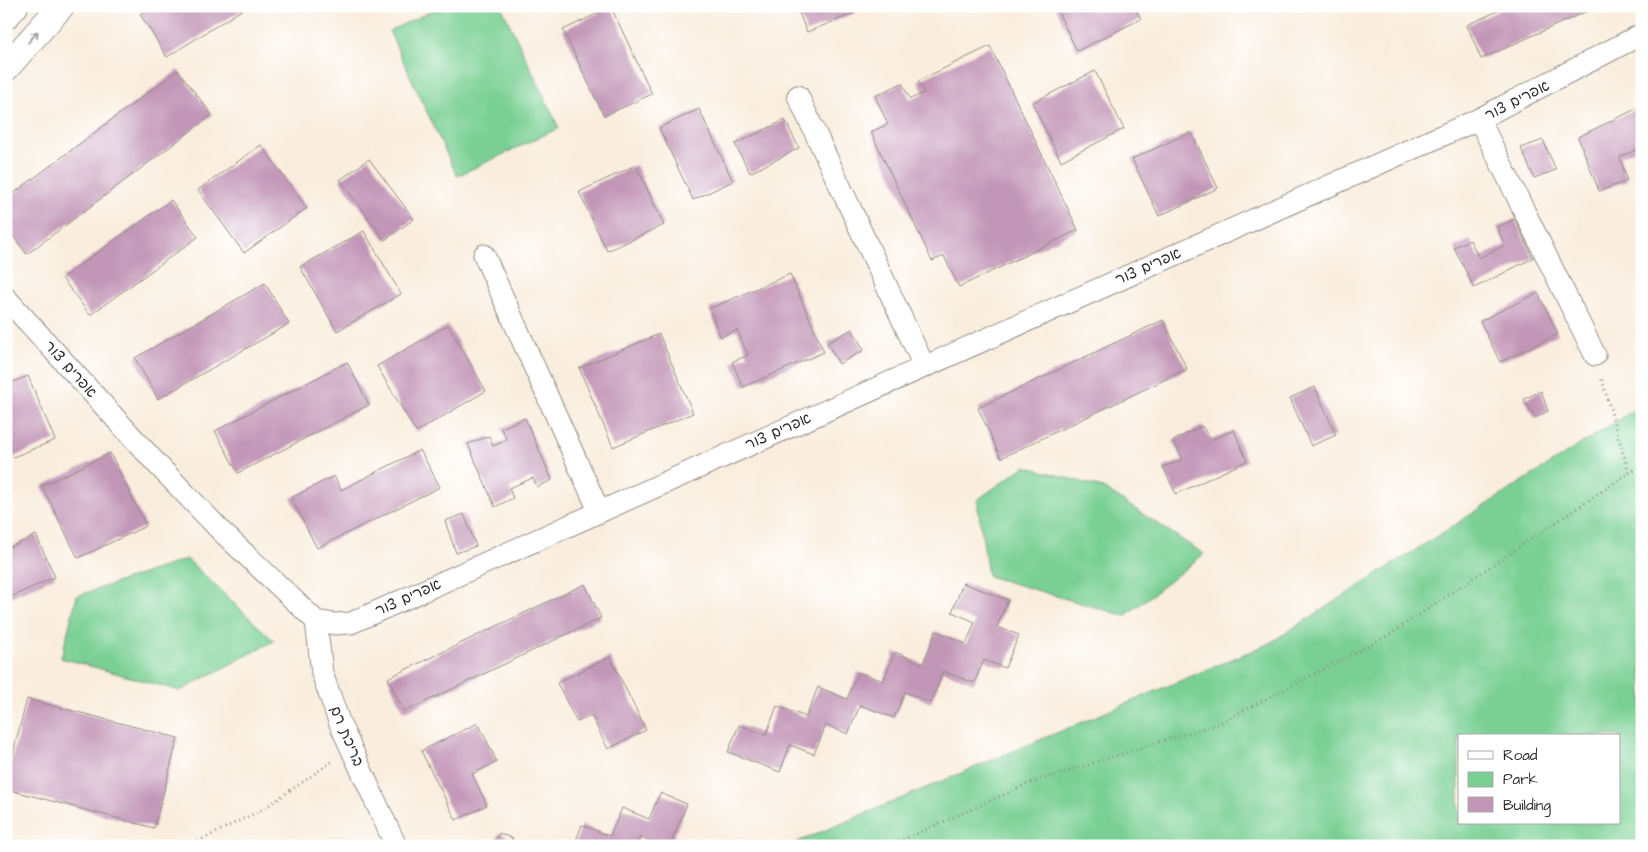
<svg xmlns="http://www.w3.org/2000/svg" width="1648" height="852" viewBox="0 0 1648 852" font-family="'Architects Daughter','Playpen Sans Hebrew',sans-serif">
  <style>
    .green { fill: #7ad094; stroke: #527e60; fill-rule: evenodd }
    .building { fill: #c296b7 }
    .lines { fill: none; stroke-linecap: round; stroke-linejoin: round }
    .minor-casing { stroke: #928c84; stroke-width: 23 }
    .tertiary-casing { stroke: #928c84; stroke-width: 28 }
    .path { stroke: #928c84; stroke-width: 3; stroke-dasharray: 1 4; stroke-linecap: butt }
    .minor { stroke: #fff; stroke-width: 21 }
    .tertiary { stroke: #fff; stroke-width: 26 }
    .oneway { stroke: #a0a0a0 }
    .labels { text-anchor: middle; stroke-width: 4; stroke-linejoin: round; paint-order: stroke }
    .street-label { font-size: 15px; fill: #2b2b2b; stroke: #fff }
  </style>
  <rect width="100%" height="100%" fill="#fff"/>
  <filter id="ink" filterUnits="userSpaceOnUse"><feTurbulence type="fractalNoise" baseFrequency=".02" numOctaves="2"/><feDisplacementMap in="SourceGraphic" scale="10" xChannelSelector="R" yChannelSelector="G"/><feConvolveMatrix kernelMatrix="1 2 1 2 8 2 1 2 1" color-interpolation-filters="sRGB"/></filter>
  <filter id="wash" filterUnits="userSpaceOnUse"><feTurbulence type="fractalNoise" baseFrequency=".0096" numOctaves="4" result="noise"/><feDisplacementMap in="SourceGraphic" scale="20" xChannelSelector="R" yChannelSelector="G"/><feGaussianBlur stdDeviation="1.12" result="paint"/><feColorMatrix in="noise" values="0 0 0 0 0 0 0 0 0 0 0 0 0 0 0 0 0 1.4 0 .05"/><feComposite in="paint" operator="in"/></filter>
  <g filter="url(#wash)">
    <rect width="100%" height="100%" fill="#f9eddd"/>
    <path class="green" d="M 442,6 L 501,6 L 559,128 L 457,176 L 389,31 Z
      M 1642,405 L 1642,846 L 788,846 L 1270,643 ZM 1459,736 L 1619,736 L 1619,823 L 1459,823 Z
      M 1025,466 L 1103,488 L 1204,554 L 1125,616 L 988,576 L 977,500 Z
      M 187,559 L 274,641 L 180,691 L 61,658 L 77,596 Z"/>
    <g id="blocks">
      <path class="building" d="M 152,6 L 248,6 L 167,57 L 140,14 Z
        M 796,6 L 852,6 L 855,13 L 807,32 Z
        M 1055,6 L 1134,6 L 1141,19 L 1077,51 Z
        M 1509,6 L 1598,6 L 1481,59 L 1467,25 Z
        M 611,7 L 652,94 L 604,116 L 563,30 Z
        M 990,46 L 1078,230 L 959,287 L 944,256 L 932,261 L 871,132 L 888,124 L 875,96 L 902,83 L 910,99 L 924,93 L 918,81 Z
        M 178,70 L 212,115 L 27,254 L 6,227 L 6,199 Z
        M 1095,71 L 1124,129 L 1061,161 L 1032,103 Z
        M 1642,106 L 1642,147 L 1620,157 L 1627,181 L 1599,191 L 1578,137 Z
        M 699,109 L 733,181 L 693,200 L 659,128 Z
        M 785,120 L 799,148 L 750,173 L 735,144 Z
        M 1191,132 L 1218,188 L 1159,216 L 1132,159 Z
        M 1543,140 L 1556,170 L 1534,178 L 1521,148 Z
        M 261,145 L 307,208 L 244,253 L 198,190 Z
        M 369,159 L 414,219 L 385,240 L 340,180 Z
        M 636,165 L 664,225 L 607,251 L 579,192 Z
        M 171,200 L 198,237 L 90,315 L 62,278 Z
        M 1515,219 L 1533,258 L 1474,288 L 1454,247 L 1470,240 L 1479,258 L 1505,245 L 1497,227 Z
        M 364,231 L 401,294 L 337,331 L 300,267 Z
        M 790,274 L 824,352 L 743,387 L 732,362 L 748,355 L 737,330 L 721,337 L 709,309 Z
        M 265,283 L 289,324 L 158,399 L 135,358 Z
        M 1538,293 L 1558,334 L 1500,362 L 1480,321 Z
        M 1163,320 L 1187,369 L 1001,458 L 978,408 Z
        M 448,325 L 486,391 L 416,432 L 377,366 Z
        M 852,329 L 864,350 L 839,364 L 827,343 Z
        M 659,334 L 693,413 L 613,447 L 579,368 Z
        M 347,362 L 369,405 L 238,473 L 215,431 Z
        M 28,376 L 55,440 L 6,460 L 6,385 Z
        M 1315,387 L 1336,435 L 1311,446 L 1290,398 Z
        M 1541,391 L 1548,411 L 1535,418 L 1524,399 Z
        M 525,418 L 552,480 L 537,487 L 533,478 L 509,488 L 513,498 L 495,507 L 468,444 L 489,436 L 493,446 L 507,440 L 501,428 Z
        M 1202,426 L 1211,440 L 1234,430 L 1247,461 L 1176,494 L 1163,467 L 1183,460 L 1173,441 Z
        M 420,450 L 440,487 L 317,548 L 291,498 L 334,476 L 341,490 Z
        M 110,453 L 146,526 L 78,558 L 42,486 Z
        M 464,514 L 476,546 L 456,553 L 445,521 Z
        M 36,535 L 55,577 L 6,599 L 6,549 Z
        M 963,583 L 1008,600 L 997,627 L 1019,635 L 1005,668 L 984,660 L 974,683 L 943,671 L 931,703 L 905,692 L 894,718 L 860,705 L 848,734 L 826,725 L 814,754 L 790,745 L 780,772 L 728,752 L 739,725 L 766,735 L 777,706 L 806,717 L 818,687 L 847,699 L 858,672 L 883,681 L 895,652 L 923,664 L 936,631 L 966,644 L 975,622 L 952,612 Z
        M 585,584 L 601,618 L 404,712 L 388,678 Z
        M 610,657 L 646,730 L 608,749 L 591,715 L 577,722 L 557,683 Z
        M 27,699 L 178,738 L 154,828 L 6,789 L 6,780 Z
        M 478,723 L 497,762 L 472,774 L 487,805 L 456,820 L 421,751 Z
        M 660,793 L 687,804 L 670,846 L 663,846 L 640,837 L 636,846 L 574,846 L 582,825 L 610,836 L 622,808 L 649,819 Z
        M 499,833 L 513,839 L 510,846 L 494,846 Z"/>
    </g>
  </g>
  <g filter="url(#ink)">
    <use href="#blocks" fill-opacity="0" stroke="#928c84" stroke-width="1"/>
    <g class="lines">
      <g class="minor-casing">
        <path id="minor" d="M 798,96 L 924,366
          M 1479,119 L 1595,355
          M 484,255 L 599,511
          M 6,298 L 155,462 L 221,531 L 316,621 L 335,624 L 351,623 L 1479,119 L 1642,34
          M 316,621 L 322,673 L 340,724 L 396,846"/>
      </g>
      <g class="tertiary-casing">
        <path id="tertiary" d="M 6,16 L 15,6
          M 6,68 L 61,6"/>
      </g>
      <path class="path" d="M 1629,473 L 1642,466
        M 189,846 L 265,808 L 333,761
        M 889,846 L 1030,783 L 1220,723 L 1389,635 L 1629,473 L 1601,377"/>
      <use href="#minor" class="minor"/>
      <use href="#tertiary" class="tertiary"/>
    </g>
    <defs><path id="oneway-shaft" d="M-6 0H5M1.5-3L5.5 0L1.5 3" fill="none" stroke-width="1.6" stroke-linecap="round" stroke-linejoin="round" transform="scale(1.25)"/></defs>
    <use class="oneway" href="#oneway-shaft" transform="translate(33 37) rotate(-49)"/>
  </g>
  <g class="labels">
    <g class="street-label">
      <text transform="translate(1517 100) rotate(-27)" y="5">אפרים צור</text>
      <text transform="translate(1148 266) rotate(-24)" y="5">אפרים צור</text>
      <text transform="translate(71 369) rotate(48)" y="5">אפרים צור</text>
      <text transform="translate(778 431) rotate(-24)" y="5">אפרים צור</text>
      <text transform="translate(408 597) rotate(-24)" y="5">אפרים צור</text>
      <text transform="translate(347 736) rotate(67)" y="5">בריכת רם</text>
    </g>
  </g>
  <rect width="1648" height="852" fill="none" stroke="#fff" stroke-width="25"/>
  <rect x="1458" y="734" width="162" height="90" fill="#ffffff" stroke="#aaaaaa"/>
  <rect x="1468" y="751" width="25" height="8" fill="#ffffff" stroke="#aaaaaa"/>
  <text x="1503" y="760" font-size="15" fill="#2b2b2b">Road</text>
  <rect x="1468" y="772" width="25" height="15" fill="#7ad094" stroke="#aaaaaa"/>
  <text x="1503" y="784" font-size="15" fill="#2b2b2b">Park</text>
  <rect x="1468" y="797" width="25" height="15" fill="#c296b7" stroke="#aaaaaa"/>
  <text x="1503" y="810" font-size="15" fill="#2b2b2b">Building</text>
</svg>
